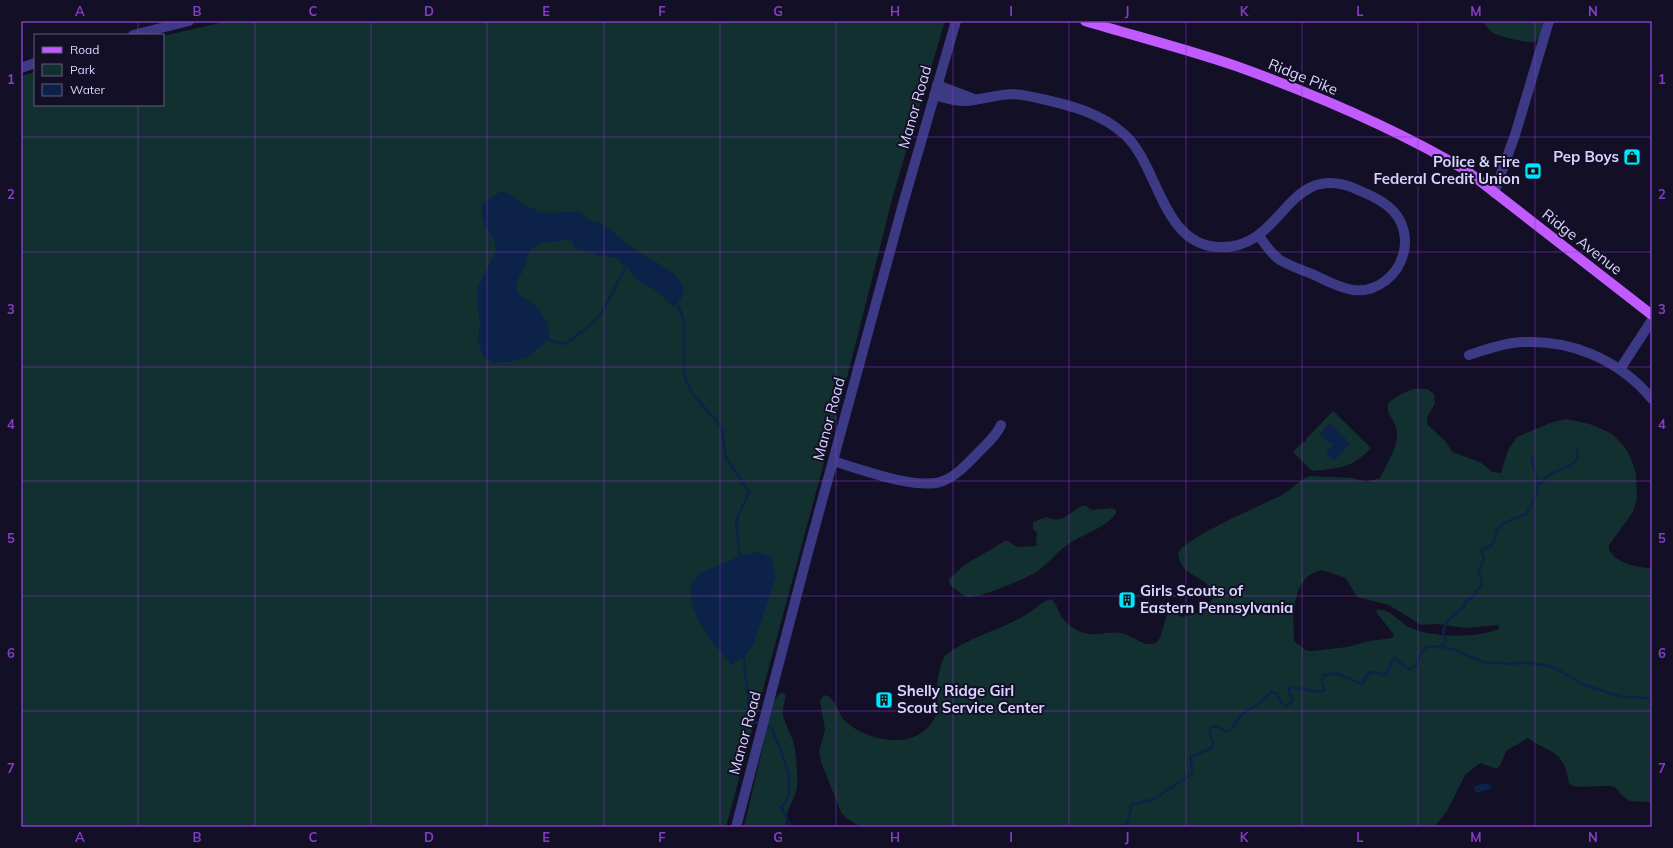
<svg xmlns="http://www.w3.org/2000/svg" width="1673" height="848" viewBox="0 0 1673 848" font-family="Mulish,sans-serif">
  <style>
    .green { fill: #12302f; fill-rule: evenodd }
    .water { fill: #0c2248 }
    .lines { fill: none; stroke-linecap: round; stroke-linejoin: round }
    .stream { stroke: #0c2248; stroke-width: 2.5 }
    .minor { stroke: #3d3a85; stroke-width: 10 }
    .major { stroke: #c25bff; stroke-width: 10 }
    .grid { fill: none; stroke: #843dc5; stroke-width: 1; stroke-opacity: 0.55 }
    .labels { text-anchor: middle; stroke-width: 4; stroke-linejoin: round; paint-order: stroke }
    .street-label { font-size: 15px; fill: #d9d4ff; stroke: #130f26 }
    .poi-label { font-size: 15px; font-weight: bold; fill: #d9d4ff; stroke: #130f26; text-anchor: end }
    .neatline { fill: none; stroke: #843dc5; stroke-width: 1.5 }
    .grid-label { font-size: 13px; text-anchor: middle; font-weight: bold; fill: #843dc5 }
  </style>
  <rect width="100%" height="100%" fill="#130f26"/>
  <path class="green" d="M 228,21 L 945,21 L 894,192 L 851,362 L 726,827 L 21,827 L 21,76 L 35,72 L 35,105 L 163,105 L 163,36 Z
    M 1484,21 L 1543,21 C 1542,28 1542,37 1536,41 C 1530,45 1499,36 1493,33 C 1489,30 1485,26 1484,21 Z
    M 1413,389 L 1427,389 L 1434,394 L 1435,403 L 1427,418 L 1428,425 L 1446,442 L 1452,452 L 1480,462 L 1493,472 L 1501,473 L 1508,450 L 1517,437 L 1553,422 L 1566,419 L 1576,421 L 1593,425 L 1612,434 L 1624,446 L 1631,458 L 1636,474 L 1637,499 L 1633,512 L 1609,545 L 1609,549 C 1614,563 1639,568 1652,568 L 1652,803 C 1630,798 1633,809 1615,787 C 1603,784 1577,790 1569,784 C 1564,749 1552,755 1528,738 L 1506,751 L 1501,764 L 1497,769 L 1480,763 L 1465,775 L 1447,811 L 1434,827 L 861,827 L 846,818 L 841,812 L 821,762 L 819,751 L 825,730 L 820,701 L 824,695 C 837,698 837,714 846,722 C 870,743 919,751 935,717 C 940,705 936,691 938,678 C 939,671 941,664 944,657 C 962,639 1004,629 1027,614 C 1036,609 1040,602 1051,599 C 1058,605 1058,613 1064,620 C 1070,627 1082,634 1091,634 C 1103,635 1113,630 1125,634 C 1137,638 1142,647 1156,643 L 1160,638 L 1167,615 L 1170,613 L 1184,617 L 1206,610 L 1213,598 C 1208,571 1181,581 1178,553 C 1185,538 1261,505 1280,496 C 1291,491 1299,479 1310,476 L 1353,478 L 1366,482 L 1380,478 C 1386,465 1395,452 1397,438 C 1400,414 1365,408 1413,389 ZM 1322,570 L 1346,578 L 1357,597 L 1389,605 L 1421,625 L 1438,624 L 1465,628 L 1497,625 L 1499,626 L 1499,629 C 1476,638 1434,638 1411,628 C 1399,623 1390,607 1376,610 L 1377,613 L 1394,635 L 1392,638 L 1369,641 L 1347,647 L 1311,651 L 1305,650 L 1294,641 C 1293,616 1291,576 1322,570 Z
    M 1333,411 L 1371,448 C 1351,469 1339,468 1312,471 L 1293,452 L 1304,441 L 1306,443 L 1306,439 Z
    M 1082,506 L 1086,506 L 1091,510 L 1113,508 L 1116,510 L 1116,513 C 1109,526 1082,535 1070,543 C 1058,550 1049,563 1038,571 C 1030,577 976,600 967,597 C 962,595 955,589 950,585 L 949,579 L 966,564 L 1005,541 L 1008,541 L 1017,547 L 1036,546 L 1037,533 L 1033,529 L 1033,522 L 1047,517 C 1063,525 1069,512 1082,506 Z
    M 781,692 L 785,694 C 786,701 782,707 783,715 C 785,724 790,732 793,741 C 796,749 798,777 797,786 C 796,801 782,812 787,827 L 744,827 L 773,702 Z"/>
  <path class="water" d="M 500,192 C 512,192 514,199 524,205 C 528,207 534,209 538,211 C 554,216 567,209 582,213 C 588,223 597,220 605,226 C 616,233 626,243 637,251 C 655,263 705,282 673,307 L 659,292 L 641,283 L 617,258 L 601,256 L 579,249 L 575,250 L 571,239 C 560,242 536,241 530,251 C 526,257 526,266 522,272 C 517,281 514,284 519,295 L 531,302 L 538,308 L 548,324 L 549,336 L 546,342 L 526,358 L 510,362 L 492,363 L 483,356 L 478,341 L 480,322 L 477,302 L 478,286 L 496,251 L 494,240 L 486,228 L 481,214 L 482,204 Z
    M 1330,423 L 1350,443 L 1334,461 L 1326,453 L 1333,445 L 1320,434 Z
    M 757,552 L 771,557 L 776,577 L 753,646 L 743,657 L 732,665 C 712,643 688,615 691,584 L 699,574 L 740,556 Z
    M 1486,783 L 1491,786 L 1491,789 L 1476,793 L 1474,789 L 1475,786 Z"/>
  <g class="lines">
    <path class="stream" d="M 677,304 L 684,320 L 684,372 L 687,383 L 694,396 L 716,420 L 722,430 L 726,458 L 749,492 L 736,521 L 740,559
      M 547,339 L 561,344 L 570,341 L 591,324 L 603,311 L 625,268
      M 1532,458 L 1538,485
      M 1442,647 L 1455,650 L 1483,662 L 1513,664 L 1523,662 L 1544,665 L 1555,668 L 1584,685 L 1606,692 L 1623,697 L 1648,698 L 1652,701
      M 743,654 L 750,713 L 752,721 L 761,724
      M 765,726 L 772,729 C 780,751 801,787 781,807 L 791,827
      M 1121,827 L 1128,822 L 1131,805 L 1154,799 L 1189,776 L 1193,772 L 1190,758 L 1192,756 L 1212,748 L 1213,743 L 1209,732 L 1211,727 L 1217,726 L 1225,731 L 1231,730 L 1241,715 L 1262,701 L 1272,692 L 1277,694 L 1282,704 L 1286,706 L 1292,702 L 1292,697 L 1288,691 L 1291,687 L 1319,692 L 1324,690 L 1322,680 L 1324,675 L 1336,673 L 1362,684 L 1369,673 L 1376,672 L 1385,676 L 1394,658 C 1403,663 1406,674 1417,665 L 1419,656 L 1426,647 L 1442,646 L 1446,641 L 1443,631 C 1447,619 1454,614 1464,607 L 1466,601 L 1473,597 L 1482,584 L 1479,571 L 1484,558 L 1481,550 L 1491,546 L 1494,541 L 1497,529 L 1504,523 L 1526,514 L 1537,495 L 1538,485 C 1542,481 1546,477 1551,474 C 1560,468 1572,468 1578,458 L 1577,450"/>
    <path class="minor" d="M 133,35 L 189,21
      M 21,68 L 35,63
      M 937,85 L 974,99
      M 934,95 C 943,97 955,102 965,101 C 980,100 996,95 1011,94 C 1022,94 1032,97 1042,99 C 1073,106 1100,113 1124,134 C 1159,165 1161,244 1218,247 C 1285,251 1285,159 1356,189 C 1369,195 1383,200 1393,211 C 1403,221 1407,237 1404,251 C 1399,275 1377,293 1353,290 C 1339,288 1325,280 1312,274 C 1302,270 1290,266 1280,260 C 1271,254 1265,244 1259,236
      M 1494,193 L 1515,135 L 1549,21
      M 1469,355 C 1484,350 1498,345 1513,343 C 1566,337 1618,358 1652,399
      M 1620,369 L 1652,320
      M 833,461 C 860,469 918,491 943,481 C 956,476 966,465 976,455 C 985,445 996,437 1001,425
      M 736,827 L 807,556 L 903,204 L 956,21"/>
    <path class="major" d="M 1085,21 C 1135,36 1186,49 1236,66 C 1314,94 1395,128 1467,171 L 1652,315"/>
  </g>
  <path class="grid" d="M 138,21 L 138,35M 255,21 L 255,827M 371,21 L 371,827M 487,21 L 487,827M 604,21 L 604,827M 720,21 L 720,827M 836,21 L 836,827M 953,21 L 953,827M 1069,21 L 1069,827M 1186,21 L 1186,827M 1302,21 L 1302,827M 1418,21 L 1418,827M 1535,21 L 1535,827M 138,105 L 138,827M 21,137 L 1652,137M 21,252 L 1652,252M 21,367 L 1652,367M 21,481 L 1652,481M 21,596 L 1652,596M 21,711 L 1652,711"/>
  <defs>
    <g id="shop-square" transform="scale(0.9)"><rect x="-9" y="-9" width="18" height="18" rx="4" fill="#00e5ff" stroke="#130f26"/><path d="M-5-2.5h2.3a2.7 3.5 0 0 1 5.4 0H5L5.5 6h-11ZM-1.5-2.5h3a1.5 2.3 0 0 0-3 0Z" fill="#111"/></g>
    <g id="bank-square" transform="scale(0.9)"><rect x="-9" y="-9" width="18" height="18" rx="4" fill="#00e5ff" stroke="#130f26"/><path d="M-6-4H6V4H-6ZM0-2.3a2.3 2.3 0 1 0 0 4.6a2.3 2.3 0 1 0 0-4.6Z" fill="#111"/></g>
    <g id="building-square" transform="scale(0.9)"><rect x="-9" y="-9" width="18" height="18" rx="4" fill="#00e5ff" stroke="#130f26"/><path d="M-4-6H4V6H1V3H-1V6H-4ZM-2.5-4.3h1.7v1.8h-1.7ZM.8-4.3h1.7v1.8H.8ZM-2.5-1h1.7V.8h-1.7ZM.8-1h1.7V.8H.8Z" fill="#111"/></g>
  </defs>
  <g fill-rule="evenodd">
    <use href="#shop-square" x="1632" y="157"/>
    <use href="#bank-square" x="1533" y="171"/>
    <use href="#building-square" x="1127" y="600"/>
    <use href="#building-square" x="884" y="700"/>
  </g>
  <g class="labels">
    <g class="street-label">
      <text transform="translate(1303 77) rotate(22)" y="5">Ridge Pike</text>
      <text transform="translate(915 107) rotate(-74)" y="5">Manor Road</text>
      <text transform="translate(1582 242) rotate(38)" y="5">Ridge Avenue</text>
      <text transform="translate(829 419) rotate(-75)" y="5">Manor Road</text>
      <text transform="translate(745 733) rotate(-75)" y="5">Manor Road</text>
    </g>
    <g class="poi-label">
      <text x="1619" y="162">Pep Boys</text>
      <text x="1520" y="167">Police &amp; Fire<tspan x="1520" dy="17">Federal Credit Union</tspan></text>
      <text x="1140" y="596" text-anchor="start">Girls Scouts of<tspan x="1140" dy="17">Eastern Pennsylvania</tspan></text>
      <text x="897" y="696" text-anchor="start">Shelly Ridge Girl<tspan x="897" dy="17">Scout Service Center</tspan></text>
    </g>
  </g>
  <rect width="1673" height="848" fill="none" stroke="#130f26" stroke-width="44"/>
  <rect x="34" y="34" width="130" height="72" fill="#130f26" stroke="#625e7d"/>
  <rect x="42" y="47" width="20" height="6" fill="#c25bff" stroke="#625e7d"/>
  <text x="70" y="54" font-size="12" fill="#d9d4ff">Road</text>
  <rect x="42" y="64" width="20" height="12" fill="#12302f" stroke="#625e7d"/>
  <text x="70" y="74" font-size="12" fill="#d9d4ff">Park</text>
  <rect x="42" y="84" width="20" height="12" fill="#0c2248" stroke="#625e7d"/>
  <text x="70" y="94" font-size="12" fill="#d9d4ff">Water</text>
  <rect x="22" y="22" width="1629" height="804" class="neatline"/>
  <g class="grid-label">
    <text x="80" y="16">A</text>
    <text x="197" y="16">B</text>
    <text x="313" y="16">C</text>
    <text x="429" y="16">D</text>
    <text x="546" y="16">E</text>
    <text x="662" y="16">F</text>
    <text x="778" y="16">G</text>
    <text x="895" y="16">H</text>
    <text x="1011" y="16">I</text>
    <text x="1127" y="16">J</text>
    <text x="1244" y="16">K</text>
    <text x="1360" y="16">L</text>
    <text x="1476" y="16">M</text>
    <text x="1593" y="16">N</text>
    <text x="11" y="84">1</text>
    <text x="1662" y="84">1</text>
    <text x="11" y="199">2</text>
    <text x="1662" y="199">2</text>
    <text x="11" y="314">3</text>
    <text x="1662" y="314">3</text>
    <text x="11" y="429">4</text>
    <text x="1662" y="429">4</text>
    <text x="11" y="543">5</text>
    <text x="1662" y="543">5</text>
    <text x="11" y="658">6</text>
    <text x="1662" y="658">6</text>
    <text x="11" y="773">7</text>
    <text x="1662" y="773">7</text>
    <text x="80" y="842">A</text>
    <text x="197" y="842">B</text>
    <text x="313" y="842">C</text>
    <text x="429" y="842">D</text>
    <text x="546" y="842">E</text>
    <text x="662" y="842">F</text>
    <text x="778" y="842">G</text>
    <text x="895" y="842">H</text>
    <text x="1011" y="842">I</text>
    <text x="1127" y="842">J</text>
    <text x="1244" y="842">K</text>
    <text x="1360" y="842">L</text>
    <text x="1476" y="842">M</text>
    <text x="1593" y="842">N</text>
  </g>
</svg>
